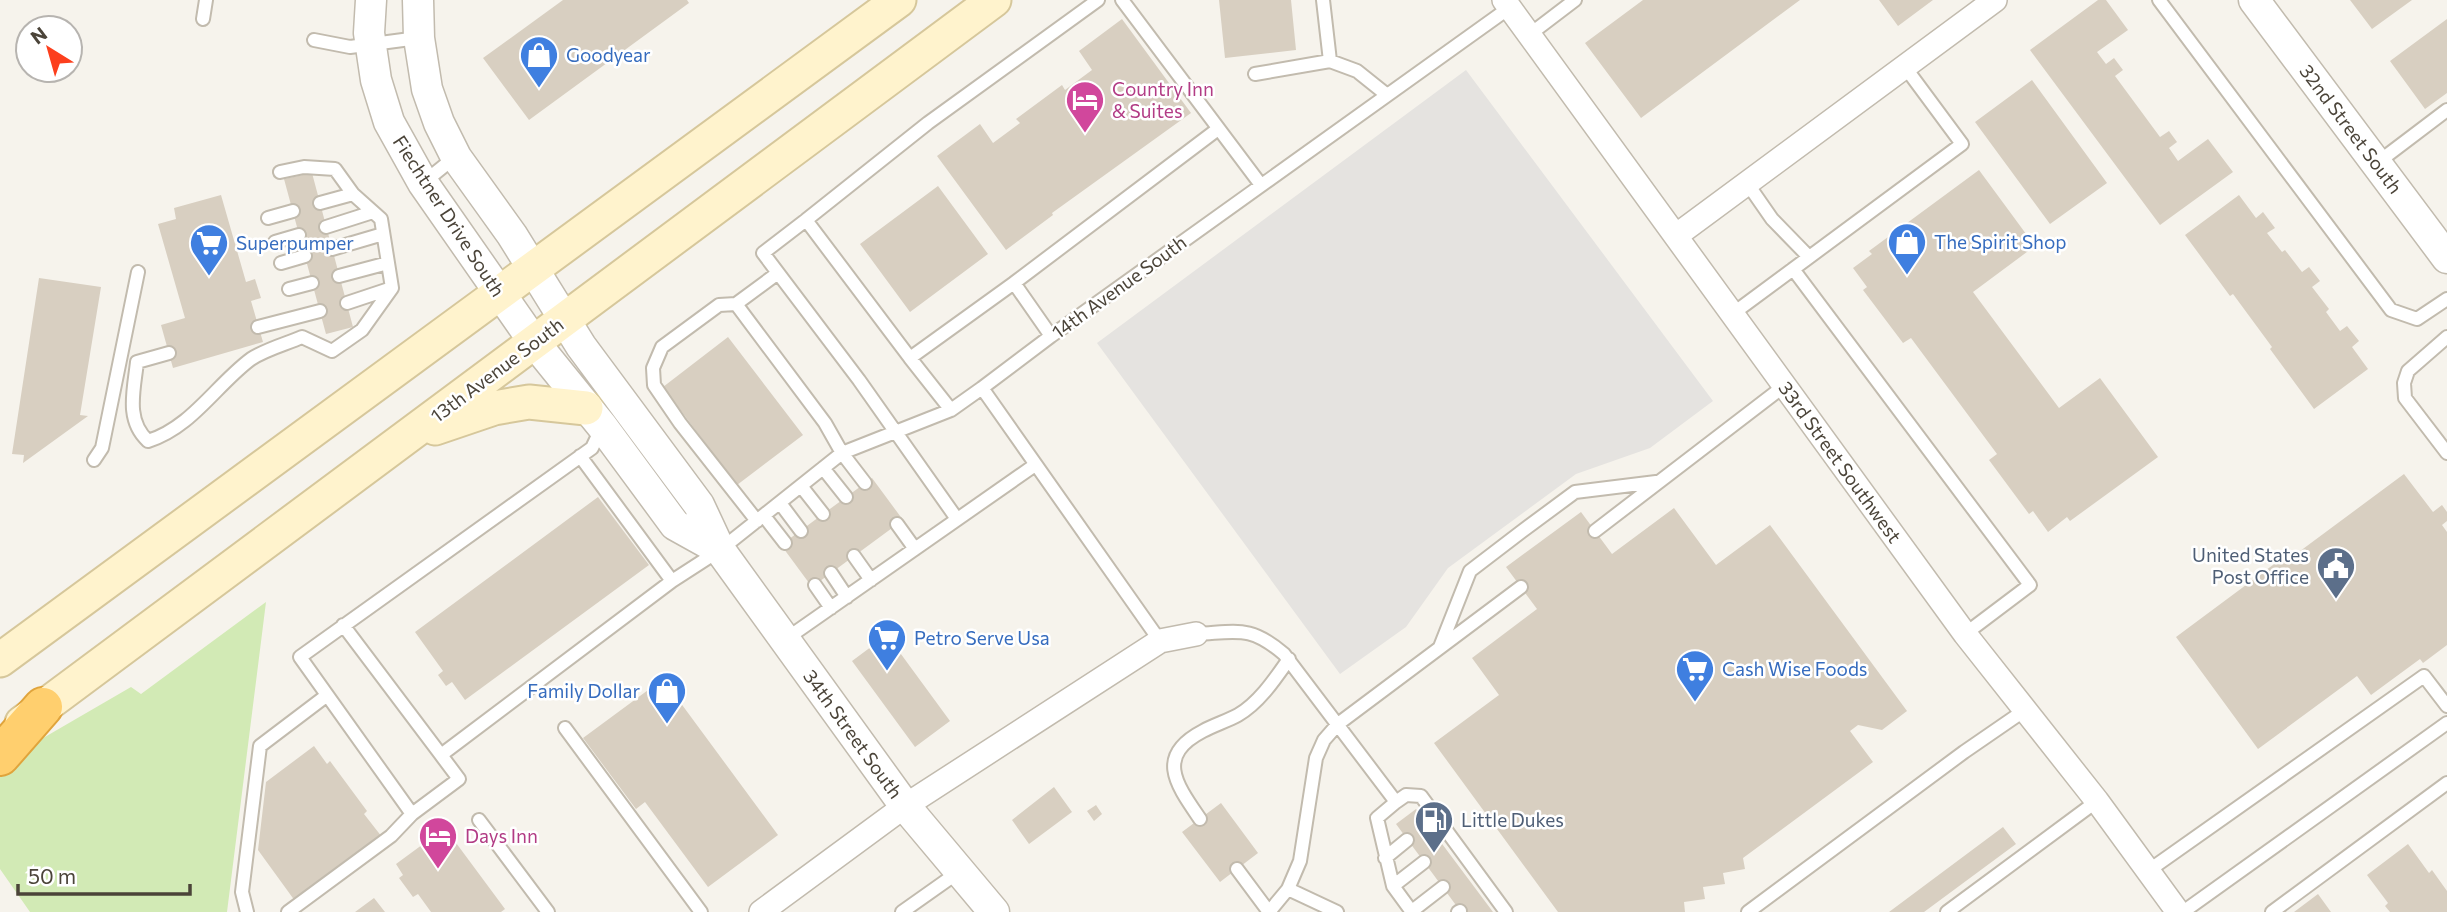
<svg xmlns="http://www.w3.org/2000/svg" width="2447" height="912" viewBox="0 0 2447 912" font-family="Commissioner,sans-serif">
  <style>
    .green { fill: #d2eab5 }
    .parking { fill: #e5e3e0 }
    .building { fill: #d8cfc1 }
    .lines { fill: none; stroke-linecap: round; stroke-linejoin: round }
    .service-casing { stroke: #c2bbae; stroke-width: 16 }
    .minor-casing { stroke: #c2bbae; stroke-width: 26 }
    .tertiary-casing { stroke: #c2bbae; stroke-width: 33 }
    .secondary-casing { stroke: #d6c79b; stroke-width: 37 }
    .motorway-casing { stroke: #e0a43c; stroke-width: 42 }
    .service { stroke: #fff; stroke-width: 12 }
    .minor { stroke: #fff; stroke-width: 23 }
    .tertiary { stroke: #fff; stroke-width: 30 }
    .secondary { stroke: #fff3cd; stroke-width: 33 }
    .motorway { stroke: #ffcf6e; stroke-width: 38 }
    .labels { text-anchor: middle; stroke-width: 5; stroke-linejoin: round; paint-order: stroke }
    .shop-label { font-size: 19px; fill: #366cbe; stroke: #fff; text-anchor: start }
    .hotel-label { font-size: 19px; fill: #b23c85; stroke: #fff; text-anchor: start }
    .street-label { font-size: 19px; fill: #4b4439; stroke: #fff }
    .service-label { font-size: 19px; fill: #4e5e75; stroke: #fff; text-anchor: end }
  </style>
  <rect width="100%" height="100%" fill="#f6f3ec"/>
  <path class="green" d="M 266,602 L 227,912 L 30,912 L 0,869 L 0,775 L 19,752 L 131,687 L 141,694 Z"/>
  <path class="parking" d="M 1466,70 L 1713,401 L 1650,448 L 1576,474 L 1448,568 L 1406,627 L 1340,674 L 1097,343 Z"/>
  <path class="building" d="M 563,0 L 687,0 L 689,3 L 529,120 L 483,58 Z
    M 1219,0 L 1291,0 L 1296,50 L 1225,58 Z
    M 1643,0 L 1800,0 L 1641,118 L 1585,43 Z
    M 1879,0 L 1933,0 L 1898,26 Z
    M 2098,0 L 2106,0 L 2128,30 L 2097,52 L 2106,64 L 2114,58 L 2123,70 L 2115,76 L 2160,137 L 2169,131 L 2177,142 L 2169,148 L 2178,161 L 2208,139 L 2233,172 L 2160,225 L 2030,50 Z
    M 2350,0 L 2412,0 L 2372,29 Z
    M 1122,19 L 1191,113 L 1052,213 L 1053,215 L 1006,250 L 937,156 L 980,124 L 993,143 L 1020,123 L 1016,119 L 1062,85 L 1065,90 L 1092,70 L 1079,51 Z
    M 2447,19 L 2447,93 L 2425,109 L 2390,61 Z
    M 2032,80 L 2107,183 L 2050,224 L 1975,122 Z
    M 1979,170 L 2035,246 L 1973,292 L 2059,408 L 2100,378 L 2158,457 L 2070,521 L 2067,517 L 2048,532 L 2033,511 L 2029,514 L 1989,460 L 1997,454 L 1911,338 L 1903,343 L 1863,290 L 1867,287 L 1853,268 L 1872,254 L 1869,251 Z
    M 312,173 L 353,327 L 326,334 L 284,179 Z
    M 938,186 L 988,254 L 910,312 L 860,244 Z
    M 221,195 L 246,282 L 255,279 L 261,298 L 251,301 L 263,342 L 173,368 L 161,325 L 185,318 L 158,224 L 176,219 L 174,208 Z
    M 2239,195 L 2256,218 L 2263,212 L 2275,228 L 2267,233 L 2282,252 L 2285,250 L 2302,272 L 2309,267 L 2320,281 L 2312,287 L 2329,309 L 2326,312 L 2340,331 L 2347,326 L 2359,341 L 2352,347 L 2368,369 L 2314,409 L 2270,349 L 2272,347 L 2233,294 L 2230,296 L 2185,235 Z
    M 39,278 L 101,287 L 80,415 L 88,416 L 23,463 L 24,455 L 12,454 Z
    M 728,337 L 803,435 L 737,485 L 663,387 Z
    M 2404,474 L 2433,512 L 2442,505 L 2447,512 L 2447,521 L 2442,525 L 2447,532 L 2447,645 L 2423,663 L 2420,659 L 2371,695 L 2357,676 L 2258,749 L 2176,637 L 2281,559 L 2284,563 Z
    M 872,478 L 903,520 L 812,587 L 781,545 Z
    M 598,497 L 649,565 L 465,700 L 452,682 L 446,686 L 438,675 L 443,671 L 415,632 Z
    M 1674,508 L 1716,565 L 1770,525 L 1907,711 L 1882,730 L 1858,725 L 1850,731 L 1873,762 L 1743,858 L 1745,869 L 1723,873 L 1725,884 L 1703,887 L 1705,899 L 1684,902 L 1685,912 L 1558,912 L 1434,743 L 1499,695 L 1472,658 L 1537,609 L 1506,567 L 1581,512 L 1612,554 Z
    M 887,635 L 950,721 L 915,747 L 852,661 Z
    M 663,679 L 778,835 L 708,887 L 645,802 L 636,809 L 583,738 Z
    M 314,746 L 327,764 L 330,761 L 367,811 L 364,814 L 382,837 L 295,901 L 258,850 L 266,782 Z
    M 1054,787 L 1072,812 L 1029,844 L 1012,820 Z
    M 1221,803 L 1258,853 L 1220,882 L 1182,832 Z
    M 1096,805 L 1102,814 L 1094,821 L 1087,811 Z
    M 1416,809 L 1493,912 L 1461,912 L 1396,824 Z
    M 2003,827 L 2016,844 L 1924,912 L 1889,912 Z
    M 445,828 L 505,909 L 501,912 L 431,912 L 418,894 L 413,897 L 399,878 L 403,875 L 396,864 Z
    M 2408,844 L 2429,873 L 2432,870 L 2447,891 L 2447,912 L 2390,912 L 2385,906 L 2388,903 L 2367,875 Z
    M 2318,894 L 2331,912 L 2294,912 Z
    M 374,898 L 385,912 L 355,912 Z"/>
  <g class="lines">
    <g class="service-casing">
      <path id="service" d="M 1122,0 L 1261,185
        M 1323,0 L 1330,61
        M 2159,0 L 2391,310 L 2417,319 L 2447,299
        M 203,19 L 206,0
        M 1529,35 L 1575,0
        M 314,40 L 350,47 L 418,38
        M 1255,74 L 1330,61 L 1357,71 L 1387,95
        M 2377,163 L 2447,110
        M 423,183 L 455,157
        M 1747,183 L 1772,219 L 1809,257
        M 320,203 L 353,194
        M 268,218 L 293,211
        M 806,220 L 763,253 L 859,380 L 957,519
        M 326,227 L 373,212
        M 275,242 L 299,235
        M 332,249 L 383,234
        M 281,263 L 305,256
        M 1793,269 L 2030,585 L 1965,634
        M 339,276 L 388,263
        M 1014,283 L 1218,129
        M 289,289 L 312,283
        M 347,303 L 392,288
        M 736,304 L 825,423 L 842,453 L 951,410 L 982,388
        M 1731,315 L 1962,144 L 1905,67
        M 258,327 L 320,311
        M 1051,336 L 1014,283 L 910,358 L 806,220 L 928,123 L 1098,0
        M 2447,337 L 2408,371 L 2404,383 L 2405,398 L 2447,453
        M 169,353 L 137,362 C 134,390 125,420 148,441 C 191,428 217,384 251,359 C 266,349 286,344 302,337 L 332,351 L 362,330 L 392,288 L 381,219 L 353,194 L 335,169 L 304,167 L 280,172
        M 910,358 L 951,410
        M 602,427 L 592,448 L 300,657 L 412,814 L 459,779 L 441,755 L 672,581 L 720,550 L 842,453 L 865,483
        M 580,456 L 672,581
        M 94,460 L 102,448 L 138,272
        M 823,468 L 846,497
        M 801,486 L 823,514
        M 780,503 L 801,531
        M 764,516 L 785,543
        M 757,521 L 680,423 L 654,385 L 653,368 L 662,347 L 719,305 L 736,304 L 778,273
        M 897,524 L 915,549
        M 1595,531 L 1784,386
        M 854,556 L 871,580
        M 831,573 L 847,597
        M 815,585 L 831,608
        M 343,625 L 441,755
        M 1196,634 C 1238,632 1250,625 1284,654 L 1396,802 L 1406,795 L 1421,796 L 1506,912
        M 786,639 L 1035,465
        M 1160,641 L 982,388 L 1051,336 L 1509,8
        M 1440,647 L 1470,571 L 1521,532 L 1575,492 L 1656,482
        M 565,728 L 701,912
        M 1396,802 L 1377,818 L 1393,886 L 1412,912
        M 1200,819 C 1176,784 1155,756 1203,731 C 1214,725 1227,721 1238,715 C 1259,703 1275,679 1289,659
        M 479,820 L 548,912
        M 1385,858 L 1407,840
        M 1237,869 L 1269,912
        M 2148,871 L 2424,676 L 2447,706
        M 1393,886 L 1424,862
        M 1288,889 L 1337,912
        M 1412,911 L 1443,887
        M 247,912 L 242,892 L 260,746 L 326,696
        M 288,912 L 391,836 L 412,814
        M 902,912 L 960,871
        M 1269,912 L 1288,889 L 1300,861 L 1316,758 L 1324,740 L 1338,724 L 1521,587
        M 1458,912 L 1460,911
        M 1748,912 L 1964,752 L 2025,710
        M 1947,912 L 2097,801
        M 2183,912 L 2447,723
        M 2272,912 L 2447,783"/>
    </g>
    <g class="minor-casing">
      <path id="minor" d="M 1504,0 L 1965,634 L 2097,801 L 2178,912
        M 1677,235 L 1995,0
        M 761,912 L 905,806 L 1160,641 L 1196,634"/>
    </g>
    <g class="tertiary-casing">
      <path id="tertiary" d="M 371,0 L 369,33 L 376,80 L 389,122 L 423,183 L 534,342 L 602,426 L 675,525 L 720,550
        M 418,0 L 419,38 L 427,89 L 439,123 L 456,157 L 512,235 L 581,346 L 699,505 L 720,550 L 905,806 L 994,912
        M 2254,0 L 2447,258"/>
    </g>
    <g class="secondary-casing">
      <path id="secondary" d="M 435,428 L 494,408 L 529,402 L 586,408
        M 0,660 L 899,0
        M 22,723 L 994,0"/>
    </g>
    <g class="motorway-casing">
      <path id="motorway" d="M 0,756 L 43,707"/>
    </g>
    <use href="#service" class="service"/>
    <use href="#minor" class="minor"/>
    <use href="#tertiary" class="tertiary"/>
    <use href="#secondary" class="secondary"/>
    <use href="#motorway" class="motorway"/>
  </g>
  <defs>
    <g id="shop-pin" transform="scale(2.0125)"><path d="M0 17L-7.5 6A9.5 9.5 0 1 1 7.5 6Z" fill="#3f7fe0" stroke="#fff"/><path d="M-5-2.5h2.3a2.7 3.5 0 0 1 5.4 0H5L5.5 6h-11ZM-1.5-2.5h3a1.5 2.3 0 0 0-3 0Z" fill="#fff"/></g>
    <g id="hotel-pin" transform="scale(2.0125)"><path d="M0 17L-7.5 6A9.5 9.5 0 1 1 7.5 6Z" fill="#d1479c" stroke="#fff"/><path d="M-6-4.5h1.5V1H6V5H4.5V3h-9V5H-6ZM-4 0a1.8 1.8 0 1 1 3.6 0ZM.5 0V-2.5h3Q6-2.5 6 0Z" fill="#fff"/></g>
    <g id="supermarket-pin" transform="scale(2.0125)"><path d="M0 17L-7.5 6A9.5 9.5 0 1 1 7.5 6Z" fill="#3f7fe0" stroke="#fff"/><path d="M-6-5.5h2.5l.6 2H6L4.5 2H-2.5L-4.4-4H-6ZM-1.5 3.2a1.3 1.3 0 1 0 .1 0ZM3 3.2a1.3 1.3 0 1 0 .1 0Z" fill="#fff"/></g>
    <g id="civic-pin" transform="scale(2.0125)"><path d="M0 17L-7.5 6A9.5 9.5 0 1 1 7.5 6Z" fill="#5c6f8a" stroke="#fff"/><path d="M-.6-6.5H3V-4.5H.6V-3L4-1V1h2V6H-6V1h2V-1L-.6-3ZM-1.2 2.5V6h2.4V2.5Z" fill="#fff"/></g>
    <g id="fuel-pin" transform="scale(2.0125)"><path d="M0 17L-7.5 6A9.5 9.5 0 1 1 7.5 6Z" fill="#5c6f8a" stroke="#fff"/><path d="M-5.5-6h7V0h2V4h1.3V-2.5L3-4.5l.8-.8L6-3V5H2.5V1h-1V6h-7ZM-4.2-4.7v3.2H.2V-4.7Z" fill="#fff"/></g>
  </defs>
  <g fill-rule="evenodd">
    <use href="#shop-pin" x="539" y="55"/>
    <use href="#hotel-pin" x="1085" y="100"/>
    <use href="#shop-pin" x="1907" y="242"/>
    <use href="#supermarket-pin" x="209" y="243"/>
    <use href="#civic-pin" x="2336" y="566"/>
    <use href="#supermarket-pin" x="887" y="638"/>
    <use href="#supermarket-pin" x="1695" y="669"/>
    <use href="#shop-pin" x="667" y="691"/>
    <use href="#fuel-pin" x="1434" y="820"/>
    <use href="#hotel-pin" x="438" y="836"/>
  </g>
  <g class="labels">
    <g class="shop-label">
      <text x="566" y="62">Goodyear</text>
      <text x="1934" y="249">The Spirit Shop</text>
      <text x="236" y="250">Superpumper</text>
      <text x="914" y="645">Petro Serve Usa</text>
      <text x="1722" y="676">Cash Wise Foods</text>
      <text x="640" y="698" text-anchor="end">Family Dollar</text>
    </g>
    <g class="hotel-label">
      <text x="1112" y="96">Country Inn<tspan x="1112" dy="22">&amp; Suites</tspan></text>
      <text x="465" y="843">Days Inn</text>
    </g>
    <g class="street-label">
      <text transform="translate(2351 129) rotate(53)" y="7">32nd Street South</text>
      <text transform="translate(449 216) rotate(57)" y="7">Fiechtner Drive South</text>
      <text transform="translate(1119 287) rotate(-36)" y="7">14th Avenue South</text>
      <text transform="translate(497 370) rotate(-37)" y="7">13th Avenue South</text>
      <text transform="translate(1840 462) rotate(54)" y="7">33rd Street Southwest</text>
      <text transform="translate(853 734) rotate(54)" y="7">34th Street South</text>
    </g>
    <g class="service-label">
      <text x="2309" y="562">United States<tspan x="2309" dy="22">Post Office</tspan></text>
      <text x="1461" y="827" text-anchor="start">Little Dukes</text>
    </g>
  </g>
  <g transform="translate(49 49) rotate(323)"><circle r="33" fill="#ffffff" stroke="#b7b4b0" stroke-width="2"/>
  <path d="M0-5L12 26L0 18L-12 26Z" fill="#fc3f1d"/>
  <text y="-10" font-size="19" font-weight="bold" text-anchor="middle" fill="#4b4439">N</text>
  </g>
  <path d="M18 884v10h172v-10" fill="none" stroke="#4b4439" stroke-width="3.5"/>
  <text x="28" y="884" font-size="21" fill="#4b4439" stroke="#ffffff" stroke-width="5" paint-order="stroke">50 m</text>
</svg>
